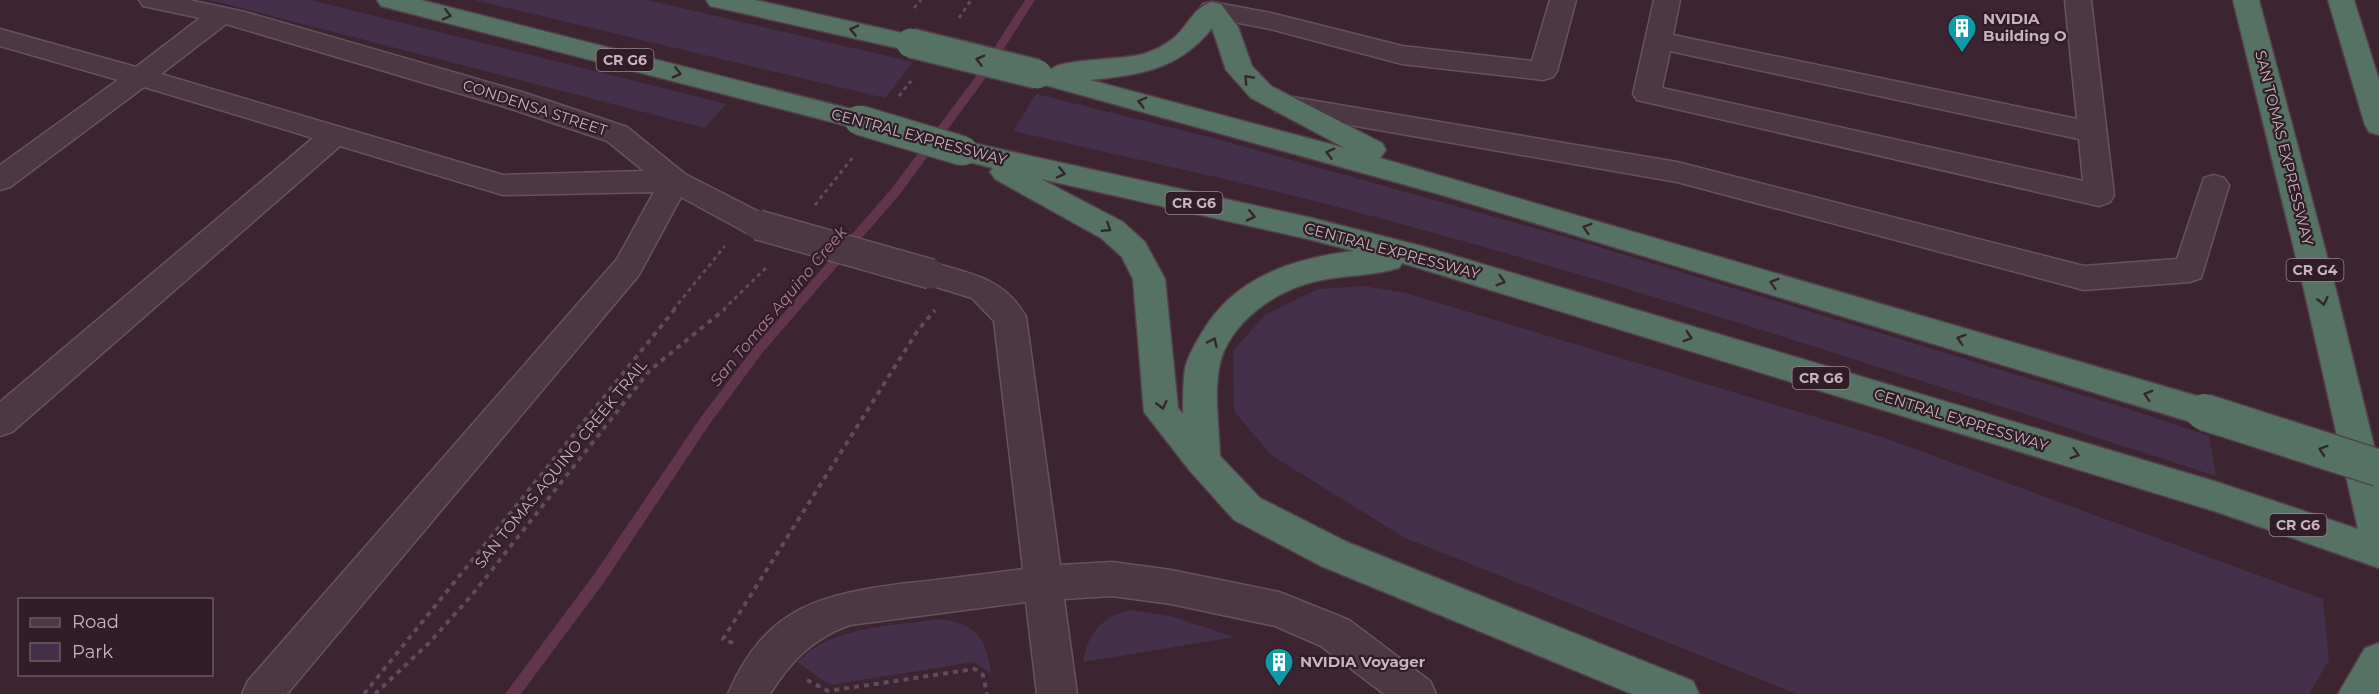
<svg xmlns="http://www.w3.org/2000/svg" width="2379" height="694" viewBox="0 0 2379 694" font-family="Montserrat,sans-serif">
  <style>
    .green { fill: #44304a }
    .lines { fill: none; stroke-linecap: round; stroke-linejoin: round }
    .stream { fill: #61364c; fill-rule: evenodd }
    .minor-casing { stroke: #67535d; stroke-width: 3 }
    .highway-casing { stroke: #54404a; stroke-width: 3 }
    .path-far1 { stroke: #604b5f; stroke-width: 3; stroke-dasharray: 4 4; stroke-linecap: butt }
    .path { stroke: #604b5f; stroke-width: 4; stroke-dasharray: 5 5; stroke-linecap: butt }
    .minor { fill: #4c3842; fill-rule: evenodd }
    .highway { fill: #557264; fill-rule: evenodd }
    .minor-bridge-casing { stroke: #67535d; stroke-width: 32; stroke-linecap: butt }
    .highway-bridge-far1-casing { stroke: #54404a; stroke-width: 32; stroke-linecap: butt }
    .highway-bridge-casing { stroke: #54404a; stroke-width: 39; stroke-linecap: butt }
    .minor-bridge { stroke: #4c3842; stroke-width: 29 }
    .highway-bridge-far1 { stroke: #557264; stroke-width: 29 }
    .highway-bridge { stroke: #557264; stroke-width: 36 }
    .oneway { stroke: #35262d }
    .labels { text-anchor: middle; stroke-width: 4.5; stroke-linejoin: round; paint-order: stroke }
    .shield { fill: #311d27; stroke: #9b8690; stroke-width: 1.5 }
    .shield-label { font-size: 14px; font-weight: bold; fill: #c8b3bd }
    .poi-label { font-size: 15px; font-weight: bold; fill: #c8b3bd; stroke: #311d27; text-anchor: start }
    .street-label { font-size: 15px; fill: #c8b3bd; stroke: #311d27 }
    .water-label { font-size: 16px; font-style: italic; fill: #af7c97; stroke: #311d27 }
  </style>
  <rect width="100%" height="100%" fill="#3c2431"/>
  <path class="green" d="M 211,0 L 310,0 L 726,104 L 705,128 Z
    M 474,0 L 647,0 L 913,62 L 885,98 Z
    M 1036,94 L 1213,138 L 1573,239 L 2141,413 L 2209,436 L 2216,476 C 1921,381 1626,282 1326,204 C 1222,177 1117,155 1013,131 Z
    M 1363,286 L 1406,293 L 1885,438 L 2323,599 L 2329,660 L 2309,694 L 1797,694 L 1405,538 L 1271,455 L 1234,411 L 1233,351 L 1265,315 L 1318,289 Z
    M 1132,610 L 1170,616 L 1235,637 L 1083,662 C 1087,634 1103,615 1132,610 Z
    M 939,619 C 976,623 987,638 991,674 L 974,662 L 830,685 L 797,662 C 832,626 892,626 939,619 Z"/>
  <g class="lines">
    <path class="stream" d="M 1025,0 L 1035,0 L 982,83 L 900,194 L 763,352 L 709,425 L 605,581 L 521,694 L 505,694 L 595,573 L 701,417 L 755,346 L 892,188 L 974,79 Z"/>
    <g class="minor-casing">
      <path id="minor" d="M 139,0 L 189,0 L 245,12 L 522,92 L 627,127 L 685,174 L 769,217 L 773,225 L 769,233 L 758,236 L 747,233 L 681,197 L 639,275 L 287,694 L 242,694 L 248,681 L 617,259 L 654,192 L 503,195 L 340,146 L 12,432 L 0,436 L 0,402 L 313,138 L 144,87 L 10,187 L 0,190 L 0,165 L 118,80 L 0,46 L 0,29 L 136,67 L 200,18 L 143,6 ZM 226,24 L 502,106 L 607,141 L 644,171 L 503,175 L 161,74 Z
        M 1550,0 L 1576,0 L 1557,71 L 1553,77 L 1543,80 L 1402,64 L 1270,29 L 1203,16 L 1199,10 L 1203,4 L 1212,2 L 1271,13 L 1402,46 L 1532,61 Z
        M 1654,0 L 1680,0 L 1673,35 L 2077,119 L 2065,0 L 2091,0 L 2114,195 L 2110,202 L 2099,206 L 1637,100 L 1633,94 ZM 1670,51 L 2079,139 L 2083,181 L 1662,88 Z
        M 1286,96 L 1677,162 L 2084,266 L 2177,259 L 2204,178 L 2214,175 L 2224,178 L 2229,185 L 2201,278 L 2190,282 L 2084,290 L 1677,182 L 1276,112 L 1272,105 L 1276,98 Z
        M 931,262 C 970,274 1005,278 1026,317 L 1060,565 L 1112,562 L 1171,570 L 1279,592 L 1349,620 L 1430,681 L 1436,694 L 1384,694 L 1321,646 L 1275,626 L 1171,604 L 1112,596 L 1064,599 L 1077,694 L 1037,694 L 1026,602 L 850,625 C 813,638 791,661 770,694 L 728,694 C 766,606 821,594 908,583 C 946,579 985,574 1023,569 L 994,321 L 972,298 L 920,282 L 915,274 L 920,266 Z"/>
    </g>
    <g class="highway-casing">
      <path id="highway" d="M 377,0 L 421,0 L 859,111 L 869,113 L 873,120 L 869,127 L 859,129 L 381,6 Z
        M 706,0 L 755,0 L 911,35 L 920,37 L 924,43 L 920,49 L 911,51 L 719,8 L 710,6 Z
        M 2233,0 L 2259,0 L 2337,294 L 2379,466 L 2379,568 L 2217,512 L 1402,263 L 1399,268 C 1373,276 1344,275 1317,281 C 1276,290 1227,323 1219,368 C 1214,397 1219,427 1220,456 L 1260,498 L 1347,542 L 1693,681 L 1699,694 L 1632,694 L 1321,566 L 1234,520 L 1190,471 L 1144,412 L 1133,279 L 1122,257 L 1101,238 L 995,179 L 990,172 L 993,168 L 953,158 L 948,151 L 953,144 L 963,141 L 1312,218 L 1425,247 L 2217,482 L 2358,529 L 2305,294 ZM 1041,179 L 1312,240 L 1354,251 C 1294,258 1235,277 1203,331 C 1196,342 1188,356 1185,368 C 1183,383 1183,399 1183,414 L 1178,408 L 1165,279 L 1145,242 L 1123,222 Z
        M 2328,0 L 2354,0 L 2379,80 L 2379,135 L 2369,132 L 2365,125 Z
        M 1212,2 L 1221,4 L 1238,27 L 1252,66 L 1271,86 L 1382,143 L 1386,150 L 1380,158 L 2204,398 L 2216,402 L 2221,412 L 2216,422 L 2204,426 L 1442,195 L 1027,80 L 1023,74 L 1027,68 L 1037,65 L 1052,69 C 1060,59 1125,60 1143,54 C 1155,50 1166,45 1176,36 C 1188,25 1195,6 1212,2 ZM 1212,28 L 1226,70 L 1251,98 L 1345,148 L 1090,80 C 1140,75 1180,69 1212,28 Z
        M 2379,643 L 2379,694 L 2338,694 L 2365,648 Z"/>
    </g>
    <path class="path-far1" d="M 914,8 L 921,0
      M 959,18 L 971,0
      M 899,96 L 911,81
      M 815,205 L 853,157
      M 673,310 L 725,246
      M 723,310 L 768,266"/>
    <path class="path" d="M 733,643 L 723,639 L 918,330 L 935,310
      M 807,680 L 828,691 L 975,669 L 983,675 L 987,694
      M 364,694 L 675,309
      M 375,694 L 429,643 L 472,595 L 650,370 L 725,309"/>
    <use href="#minor" class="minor"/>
    <use href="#highway" class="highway"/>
    <g class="minor-bridge-casing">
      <path id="minor-bridge" d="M 758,225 L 931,274"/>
    </g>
    <g class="highway-bridge-far1-casing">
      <path id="highway-bridge-far1" d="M 911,43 L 1037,74
        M 859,120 L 963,151"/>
    </g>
    <g class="highway-bridge-casing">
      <path id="highway-bridge" d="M 2204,412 L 2379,468"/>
    </g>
    <use href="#minor-bridge" class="minor-bridge"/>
    <use href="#highway-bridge-far1" class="highway-bridge-far1"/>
    <use href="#highway-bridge" class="highway-bridge"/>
  </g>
  <defs><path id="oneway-chevron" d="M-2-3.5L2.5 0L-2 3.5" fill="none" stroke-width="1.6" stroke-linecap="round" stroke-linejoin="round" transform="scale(1.5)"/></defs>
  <g class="oneway">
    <use href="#oneway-chevron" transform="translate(447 15) rotate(14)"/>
    <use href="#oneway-chevron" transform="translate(854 30) rotate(-167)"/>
    <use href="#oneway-chevron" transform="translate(980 60) rotate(-166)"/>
    <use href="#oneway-chevron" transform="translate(677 73) rotate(14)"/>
    <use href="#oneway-chevron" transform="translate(1248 79) rotate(-133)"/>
    <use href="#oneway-chevron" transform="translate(1142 102) rotate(-165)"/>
    <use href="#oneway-chevron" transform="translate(1330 153) rotate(-165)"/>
    <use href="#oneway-chevron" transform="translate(1061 173) rotate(13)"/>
    <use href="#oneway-chevron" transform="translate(1251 216) rotate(13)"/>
    <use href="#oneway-chevron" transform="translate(1107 228) rotate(32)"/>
    <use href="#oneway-chevron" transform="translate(1587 228) rotate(-163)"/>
    <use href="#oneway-chevron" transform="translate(1501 281) rotate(17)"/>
    <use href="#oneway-chevron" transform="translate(1774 283) rotate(-163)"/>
    <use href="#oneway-chevron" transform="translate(2323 301) rotate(77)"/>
    <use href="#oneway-chevron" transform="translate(1688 337) rotate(17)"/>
    <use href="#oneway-chevron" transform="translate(1961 339) rotate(-163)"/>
    <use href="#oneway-chevron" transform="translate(1213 342) rotate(-65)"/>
    <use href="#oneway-chevron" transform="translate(2148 395) rotate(-163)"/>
    <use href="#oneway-chevron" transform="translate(1162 405) rotate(77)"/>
    <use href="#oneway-chevron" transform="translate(2323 450) rotate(-162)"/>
    <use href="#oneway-chevron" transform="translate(2075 454) rotate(17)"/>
  </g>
  <defs>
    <g id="building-pin" transform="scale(1.5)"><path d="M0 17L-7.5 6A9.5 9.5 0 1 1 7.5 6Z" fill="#0f9aa8" stroke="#311d27"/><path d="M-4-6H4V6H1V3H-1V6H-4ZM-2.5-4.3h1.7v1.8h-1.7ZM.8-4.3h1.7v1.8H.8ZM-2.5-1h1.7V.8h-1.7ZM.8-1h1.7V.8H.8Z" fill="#fff"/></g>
  </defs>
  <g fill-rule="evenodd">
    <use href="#building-pin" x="1962" y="28"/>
    <use href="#building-pin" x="1279" y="662"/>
  </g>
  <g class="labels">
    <g class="shield">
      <rect x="596.5" y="49" width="57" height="22" rx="4.5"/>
      <rect x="1165.5" y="192" width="57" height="22" rx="4.5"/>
      <rect x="2286.5" y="259" width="57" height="22" rx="4.5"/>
      <rect x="1792.5" y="367" width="57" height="22" rx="4.5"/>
      <rect x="2269.5" y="514" width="57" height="22" rx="4.5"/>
    </g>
    <g class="shield-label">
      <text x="625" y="65">CR G6</text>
      <text x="1194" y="208">CR G6</text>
      <text x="2315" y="275">CR G4</text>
      <text x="1821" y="383">CR G6</text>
      <text x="2298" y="530">CR G6</text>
    </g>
    <g class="poi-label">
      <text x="1983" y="24">NVIDIA<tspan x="1983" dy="17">Building O</tspan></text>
      <text x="1300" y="667">NVIDIA Voyager</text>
    </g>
    <g class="street-label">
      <text transform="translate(535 108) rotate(18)" y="5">CONDENSA STREET</text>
      <text transform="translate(919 137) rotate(15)" y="5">CENTRAL EXPRESSWAY</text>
      <text transform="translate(2284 148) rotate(76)" y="5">SAN TOMAS EXPRESSWAY</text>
      <text transform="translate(1392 251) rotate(15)" y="5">CENTRAL EXPRESSWAY</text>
      <text transform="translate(1961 420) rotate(17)" y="5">CENTRAL EXPRESSWAY</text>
      <text transform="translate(561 464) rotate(-51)" y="5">SAN TOMAS AQUINO CREEK TRAIL</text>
    </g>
    <g class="water-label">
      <text transform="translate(778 306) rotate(-50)" y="6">San Tomas Aquino Creek</text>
    </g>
  </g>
  <rect x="18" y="598" width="195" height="78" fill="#311d27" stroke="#6d5963" stroke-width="1.5"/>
  <rect x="30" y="618" width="30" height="9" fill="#4c3842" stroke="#6d5963" stroke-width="1.5"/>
  <text x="72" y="628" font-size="18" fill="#c8b3bd">Road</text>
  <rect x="30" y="643" width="30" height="18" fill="#44304a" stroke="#6d5963" stroke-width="1.5"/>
  <text x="72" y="658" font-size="18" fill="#c8b3bd">Park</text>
</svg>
